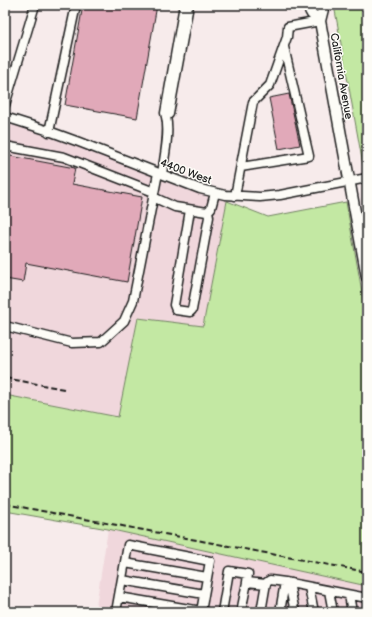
<svg xmlns="http://www.w3.org/2000/svg" width="372" height="617" viewBox="0 0 372 617" font-family="'Balsamiq Sans',sans-serif">
  <style>
    .built { fill: #f0d7dc }
    .green { fill: #c3e8a3; stroke: #708260 }
    .building { fill: #e1a9b9; stroke: #1c1c1c }
    .lines { fill: none; stroke-linecap: round; stroke-linejoin: round }
    .minor-casing { stroke: #1c1c1c; stroke-width: 11 }
    .major-casing { stroke: #1c1c1c; stroke-width: 13 }
    .minor { stroke: #fdfcf7; stroke-width: 8 }
    .major { stroke: #fdfcf7; stroke-width: 10 }
    .rail { stroke: #1c1c1c; stroke-width: 2; stroke-dasharray: 6 3; stroke-linecap: butt }
    .labels { text-anchor: middle; stroke-width: 3; stroke-linejoin: round; paint-order: stroke }
    .street-label { font-size: 11px; fill: #1c1c1c; stroke: #fdfcf7 }
  </style>
  <rect width="100%" height="100%" fill="#f7ebeb"/>
  <filter id="ink" filterUnits="userSpaceOnUse"><feTurbulence type="fractalNoise" baseFrequency=".025" numOctaves="2"/><feDisplacementMap in="SourceGraphic" scale="8" xChannelSelector="R" yChannelSelector="G"/><feConvolveMatrix kernelMatrix="1 2 1 2 8 2 1 2 1" color-interpolation-filters="sRGB"/></filter>
  <g filter="url(#ink)">
    <path class="built" d="M 5,123 L 34,131 L 87,150 L 193,192 L 227,201 L 203,326 L 138,318 L 118,417 L 5,395 Z
      M 108,529 L 367,586 L 367,612 L 95,612 Z"/>
    <path class="green" d="M 334,5 L 367,5 L 367,164 L 363,165 Z
      M 227,201 L 268,217 L 346,202 L 367,320 L 367,586 L 108,529 L 5,511 L 5,395 L 118,417 L 138,318 L 203,326 Z"/>
    <path class="building" d="M 83,5 L 157,5 L 137,118 L 65,105 Z
      M 289,94 L 300,145 L 279,149 L 269,98 Z
      M 5,155 L 75,168 L 72,184 L 142,197 L 127,282 L 26,263 L 23,282 L 5,279 Z"/>
    <g class="lines">
      <g class="minor-casing">
        <path id="minor" d="M 184,5 L 165,113 L 166,117 L 169,114 L 189,5
          M 5,105 L 35,5
          M 5,117 L 46,130 L 79,142 L 200,189 L 225,195 L 260,197 L 280,195 L 367,178
          M 49,132 L 76,5
          M 5,146 L 64,157 L 154,192
          M 241,167 L 309,156 L 284,47
          M 162,174 C 164,158 170,133 166,117
          M 235,196 L 253,102 L 270,85 L 287,37 L 288,27 L 320,21
          M 153,197 L 175,207 L 207,212 L 211,208 L 215,193
          M 190,210 L 174,305 L 176,310 L 190,312 L 192,310 L 209,217 L 208,211
          M 5,326 L 72,343 L 101,342 L 124,321 L 133,301 L 158,173
          M 125,563 L 207,577
          M 122,580 L 204,594
          M 289,583 L 295,612
          M 309,587 L 314,612
          M 329,591 L 333,612
          M 349,595 L 352,612
          M 119,597 L 201,611
          M 116,612 L 128,545 L 210,561 L 201,612
          M 222,612 L 229,571 L 248,574 L 247,582 L 266,584
          M 241,612 L 247,582
          M 261,612 L 266,583 L 270,580 L 285,582
          M 280,612 L 285,582 L 367,598"/>
      </g>
      <g class="major-casing">
        <path id="major" d="M 307,5 L 312,14 L 320,21
          M 324,5 L 320,21 L 367,277"/>
      </g>
      <use href="#minor" class="minor"/>
      <use href="#major" class="major"/>
      <path class="rail" d="M 5,378 L 64,389
        M 5,504 L 367,572"/>
    </g>
  </g>
  <g class="labels">
    <g class="street-label">
      <text transform="translate(342 76) rotate(80)" y="4">California Avenue</text>
      <text transform="translate(186 171) rotate(20)" y="4">4400 West</text>
    </g>
  </g>
  <rect width="372" height="617" fill="none" stroke="#fdfcf7" stroke-width="20"/>
  <rect x="10" y="10" width="352" height="597" fill="none" stroke="#1c1c1c" stroke-width="1.5" filter="url(#ink)"/>
</svg>
